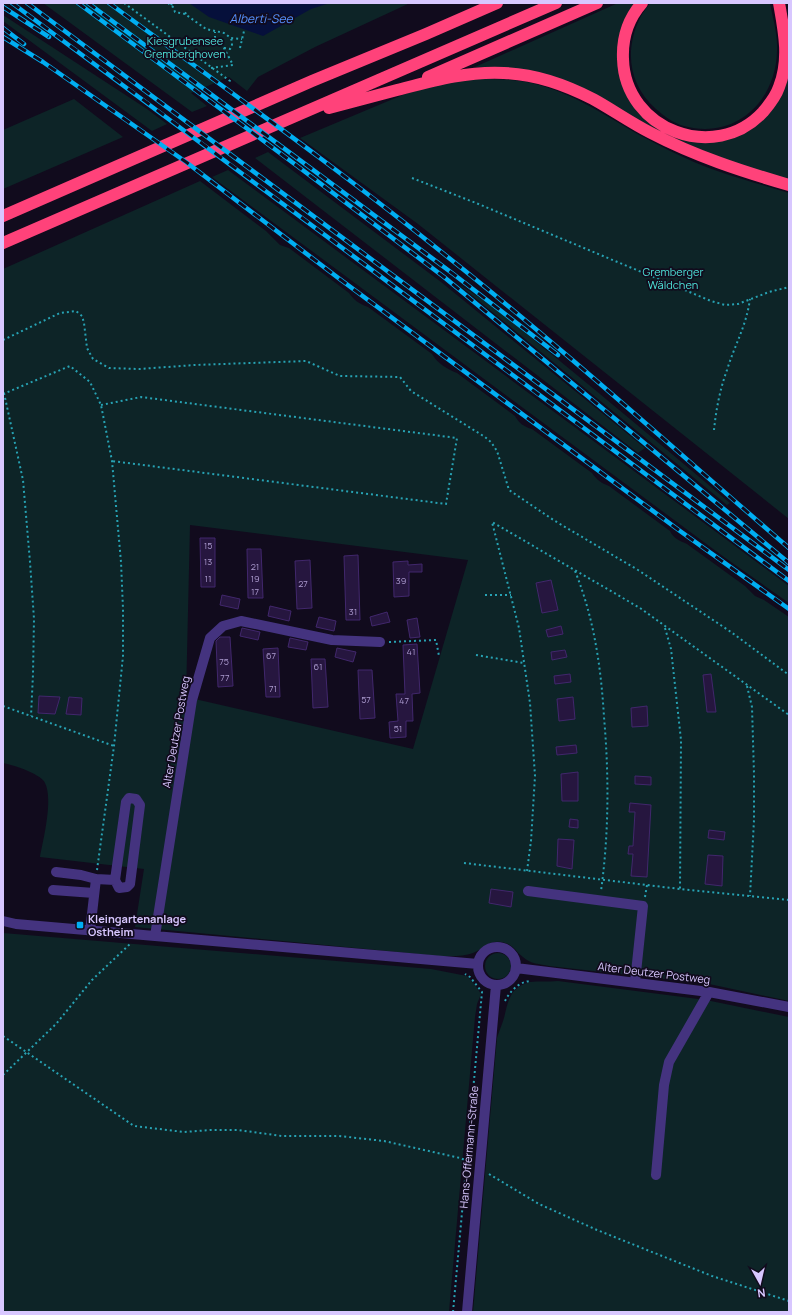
<svg xmlns="http://www.w3.org/2000/svg" width="792" height="1315" viewBox="0 0 792 1315" font-family="Manrope,sans-serif">
  <style>
    .green { fill: #0d2427; fill-rule: evenodd }
    .water { fill: #06103b }
    .building { fill: #26163f; stroke: #41276c }
    .lines { fill: none; stroke-linecap: round; stroke-linejoin: round }
    .path { stroke: #27a2b3; stroke-width: 2; stroke-dasharray: 2 3; stroke-linecap: butt }
    .minor { stroke: #44337f; stroke-width: 10 }
    .highway { stroke: #ff427a; stroke-width: 12 }
    .rail-casing { stroke: #00aef2; stroke-width: 4.5 }
    .rail { stroke: #110b1d; stroke-width: 3; stroke-dasharray: 9; stroke-linecap: butt }
    .poi-dot { fill: #00aef2; stroke: #110b1d; stroke-width: 1.5 }
    .labels { text-anchor: middle; stroke-width: 3.5; stroke-linejoin: round; paint-order: stroke }
    .number-label { font-size: 9px; fill: #ac9bcf }
    .park-label { font-size: 11px; fill: #4ee3d9; stroke: #110b1d }
    .street-label { font-size: 11px; fill: #d8c7ff; stroke: #110b1d }
    .poi-label { font-size: 11px; font-weight: bold; fill: #d8c7ff; stroke: #110b1d; text-anchor: start }
    .water-label { font-size: 12px; font-style: italic; fill: #5591ff; stroke: #110b1d }
  </style>
  <rect width="100%" height="100%" fill="#110b1d"/>
  <path class="green" d="M 43,3 L 410,3 L 315,47 L 258,77 L 247,91 L 229,77 L 191,93 L 207,106 L 192,112 Z
    M 618,3 L 635,3 L 617,59 L 623,87 L 676,137 L 742,133 L 759,123 L 773,107 L 789,66 L 789,180 L 729,162 L 653,129 L 595,95 L 504,68 L 475,67 Z
    M 650,3 L 770,3 C 773,19 778,35 777,51 C 776,101 736,140 684,126 C 673,123 664,116 656,109 C 629,85 624,51 640,18 C 642,13 647,8 650,3 Z
    M 3,15 L 147,109 L 167,124 L 152,131 L 3,21 Z
    M 467,79 C 491,79 516,78 539,85 C 580,96 611,120 647,139 C 662,147 678,155 694,162 C 724,175 757,183 789,193 L 789,519 L 418,224 L 300,138 L 405,94 L 431,86 Z
    M 74,99 L 123,137 L 3,189 L 3,130 Z
    M 268,152 L 441,282 L 645,448 L 638,453 L 255,158 Z
    M 228,170 L 789,586 L 789,603 L 724,557 L 212,177 Z
    M 200,181 L 266,231 L 280,245 L 289,248 L 349,293 C 354,300 359,304 368,307 L 432,354 C 438,364 447,369 457,373 L 515,416 C 519,423 524,427 532,429 L 592,473 C 597,480 601,483 609,486 L 670,531 C 673,538 680,541 687,544 L 745,586 L 755,596 L 764,600 L 789,617 L 789,1001 L 709,984 L 549,966 C 540,964 530,964 523,957 C 514,950 514,944 501,942 C 489,940 483,949 473,953 C 463,957 450,956 439,956 L 135,927 L 144,869 L 40,857 C 43,840 55,794 43,780 C 35,772 14,765 3,763 L 3,269 ZM 190,525 L 468,560 L 413,749 L 186,697 Z
    M 458,284 C 493,304 524,332 555,357 C 614,405 672,454 730,503 L 727,505 Z
    M 3,933 L 431,969 L 467,976 L 475,985 L 481,994 L 477,1004 L 475,1017 L 449,1312 L 3,1312 Z
    M485 966a13 13 0 1 1 26 0a13 13 0 1 1-26 0Z
    M 558,981 L 706,1000 L 789,1017 L 789,1312 L 473,1312 L 497,1038 C 499,1031 502,1025 504,1018 C 508,1001 510,987 530,982 C 538,981 549,982 558,981 Z"/>
  <path class="water" d="M 189,3 L 330,3 L 311,9 L 263,36 L 209,17 Z"/>
  <path class="building" d="M 200,538 L 215,538 L 215,587 L 201,587 Z
    M 247,549 L 261,549 L 263,598 L 248,598 Z
    M 358,555 L 360,620 L 346,620 L 344,556 Z
    M 310,560 L 312,608 L 297,609 L 295,561 Z
    M 408,561 L 408,565 L 422,564 L 422,572 L 409,572 L 409,596 L 394,597 L 393,562 Z
    M 551,580 L 558,610 L 542,613 L 536,583 Z
    M 222,595 L 240,599 L 238,609 L 220,605 Z
    M 270,606 L 291,611 L 289,621 L 268,616 Z
    M 387,612 L 390,622 L 372,626 L 370,617 Z
    M 319,617 L 336,621 L 334,631 L 316,627 Z
    M 417,618 L 420,637 L 410,638 L 407,620 Z
    M 561,626 L 563,634 L 548,637 L 546,630 Z
    M 242,628 L 260,632 L 258,640 L 240,636 Z
    M 220,637 L 230,637 L 233,686 L 218,687 L 216,641 Z
    M 290,638 L 308,642 L 306,650 L 288,647 Z
    M 417,644 L 420,693 L 412,694 L 413,721 L 406,721 L 406,737 L 390,738 L 389,722 L 398,721 L 396,694 L 405,694 L 403,645 Z
    M 278,648 L 280,697 L 266,697 L 263,649 Z
    M 337,648 L 356,652 L 353,662 L 335,657 Z
    M 565,650 L 567,657 L 552,660 L 551,652 Z
    M 311,659 L 325,659 L 328,707 L 313,708 Z
    M 358,670 L 372,670 L 375,718 L 360,719 Z
    M 570,674 L 571,682 L 555,684 L 554,676 Z
    M 711,674 L 716,712 L 707,712 L 703,675 Z
    M 39,696 L 60,697 L 55,714 L 38,713 Z
    M 69,697 L 82,698 L 81,715 L 66,714 Z
    M 573,697 L 575,719 L 559,721 L 557,699 Z
    M 647,706 L 648,726 L 632,727 L 631,708 Z
    M 576,745 L 577,753 L 557,755 L 556,747 Z
    M 578,772 L 578,801 L 562,801 L 561,774 Z
    M 635,776 L 651,777 L 651,785 L 635,784 Z
    M 630,803 L 651,805 L 647,877 L 631,876 L 633,854 L 628,854 L 629,846 L 633,846 L 635,812 L 629,812 Z
    M 570,819 L 578,820 L 578,828 L 569,827 Z
    M 709,830 L 725,832 L 724,840 L 708,838 Z
    M 558,839 L 574,840 L 572,869 L 557,866 Z
    M 708,855 L 723,856 L 722,886 L 705,884 Z
    M 491,889 L 513,892 L 511,907 L 489,903 Z"/>
  <g class="lines">
    <path class="path" d="M 124,3 L 230,81 L 230,84
      M 168,3 L 173,7 L 175,12 L 185,14 L 206,29 L 224,33 L 231,38 L 242,39
      M 171,5 L 172,3 L 174,4
      M 185,14 L 187,11
      M 224,48 L 230,49 C 233,46 232,42 231,38
      M 240,48 L 244,31
      M 211,68 L 233,65 L 224,48 L 215,38 L 215,32
      M 412,178 L 476,203 L 711,301 L 725,305 L 738,304 L 769,292 L 789,287
      M 3,340 L 60,313 L 76,311 L 82,316 L 84,323 L 87,348 L 93,359 L 109,368 L 139,369 L 195,365 L 306,361 L 340,376 L 400,377 L 411,391 L 485,437 L 491,442 L 497,451 L 509,490 L 555,521 L 638,570 L 731,632 L 789,675
      M 4,393 L 23,480 L 30,562 L 34,619 L 33,674 L 31,716
      M 3,394 L 70,366 L 90,382 L 101,405 L 112,461 L 121,562 L 123,609 L 123,656 L 114,746 L 97,870
      M 101,405 L 141,397 L 457,438 L 446,504 L 112,461
      M 714,430 C 716,410 720,389 727,370 C 735,344 746,327 750,299
      M 575,571 C 594,618 601,667 604,717 C 609,775 609,833 601,891
      M 485,595 L 511,595
      M 665,628 L 671,649 L 681,740 L 680,889
      M 389,642 L 436,640 L 439,656
      M 476,655 L 524,663
      M 747,686 L 752,707 L 754,774 L 754,820 L 750,896
      M 3,706 L 114,746
      M 464,863 L 680,889 L 789,900
      M 527,871 L 531,841 L 535,776 L 530,703 L 519,628 L 492,522 L 640,608 L 789,715
      M 645,897 L 647,885
      M 505,1001 C 510,991 519,982 530,981
      M 3,1036 L 134,1126 L 184,1132 L 211,1130 L 238,1130 L 282,1136 L 339,1136 L 384,1141 L 460,1158 L 470,1162
      M 3,1075 L 56,1024 L 92,980 L 130,944
      M 489,1174 L 539,1204 L 597,1230 L 712,1276 L 789,1301
      M 453,1312 L 482,992 L 470,977 L 465,974"/>
    <path class="minor" d="M 56,872 L 81,875 L 96,879 L 115,880 L 126,802 L 129,798 L 136,799 L 140,805 L 130,884 L 127,887 L 119,888 L 115,880
      M 53,890 L 94,893
      M 528,891 L 643,906 L 635,982
      M 3,921 L 16,924 L 478,964
      M 90,931 L 96,879
      M 155,936 L 192,700 L 210,638 L 223,626 L 241,621 L 332,640 L 380,642
      M478 966a19 19 0 1 1 38 0a19 19 0 1 1-38 0Z
      M 516,968 L 709,992 L 789,1007
      M 656,1175 L 664,1085 L 669,1062 L 709,992
      M 467,1312 L 496,985"/>
    <path class="highway" d="M 642,3 C 628,19 622,37 623,59 C 625,130 715,164 763,112 C 769,105 776,96 779,87 C 790,59 784,31 779,3
      M 428,77 L 597,3
      M 329,108 C 352,102 374,96 397,90 C 432,81 467,71 504,73 C 534,74 566,85 593,99 C 613,110 631,123 651,133 C 695,156 741,171 789,185
      M 3,216 L 312,81 L 426,34 L 497,3
      M 3,243 L 556,3"/>
    <g class="rail-casing">
      <path id="rail" d="M 12,3 C 272,194 530,389 789,581
        M 27,3 L 789,570
        M 78,3 L 300,168 L 444,277 L 789,563
        M 88,3 L 452,273 L 558,355
        M 109,3 C 223,87 339,169 449,258 C 566,351 676,451 789,548
        M 3,7 L 49,37
        M 3,28 L 24,44
        M 3,37 L 43,62 L 186,162 L 337,277 L 680,531 L 789,609"/>
    </g>
    <use href="#rail" class="rail"/>
  </g>
  <rect class="poi-dot" x="76" y="921" width="8" height="8" rx="2"/>
  <g class="labels">
    <g class="number-label">
      <text x="208" y="549">15</text>
      <text x="208" y="565">13</text>
      <text x="255" y="570">21</text>
      <text x="208" y="582">11</text>
      <text x="255" y="582">19</text>
      <text x="401" y="584">39</text>
      <text x="303" y="587">27</text>
      <text x="255" y="595">17</text>
      <text x="353" y="615">31</text>
      <text x="411" y="655">41</text>
      <text x="271" y="659">67</text>
      <text x="224" y="665">75</text>
      <text x="318" y="670">61</text>
      <text x="225" y="681">77</text>
      <text x="273" y="692">71</text>
      <text x="366" y="703">57</text>
      <text x="404" y="704">47</text>
      <text x="398" y="732">51</text>
    </g>
    <g class="park-label">
      <text x="185" y="45">Kiesgrubensee<tspan x="185" dy="13">Gremberghoven</tspan></text>
      <text x="673" y="276">Gremberger<tspan x="673" dy="13">Wäldchen</tspan></text>
    </g>
    <g class="street-label">
      <text transform="translate(176 732) rotate(-80)" y="4">Alter Deutzer Postweg</text>
      <text transform="translate(654 973) rotate(7)" y="4">Alter Deutzer Postweg</text>
      <text transform="translate(469 1147) rotate(-85)" y="4">Hans-Offermann-Straße</text>
    </g>
    <g class="poi-label">
      <text x="88" y="923">Kleingartenanlage<tspan x="88" dy="13">Ostheim</tspan></text>
    </g>
    <g class="water-label">
      <text x="261" y="23">Alberti-See</text>
    </g>
  </g>
  <rect width="792" height="1315" fill="none" stroke="#d8c7ff" stroke-width="8"/>
  <g transform="translate(760 1283) rotate(172)" stroke="#110b1d" stroke-width="3" paint-order="stroke">
  <path d="M0-3L7 15L0 10L-7 15Z" fill="#d8c7ff"/>
  <text y="-6" font-size="11" font-weight="bold" text-anchor="middle" fill="#d8c7ff">N</text>
  </g>
</svg>
